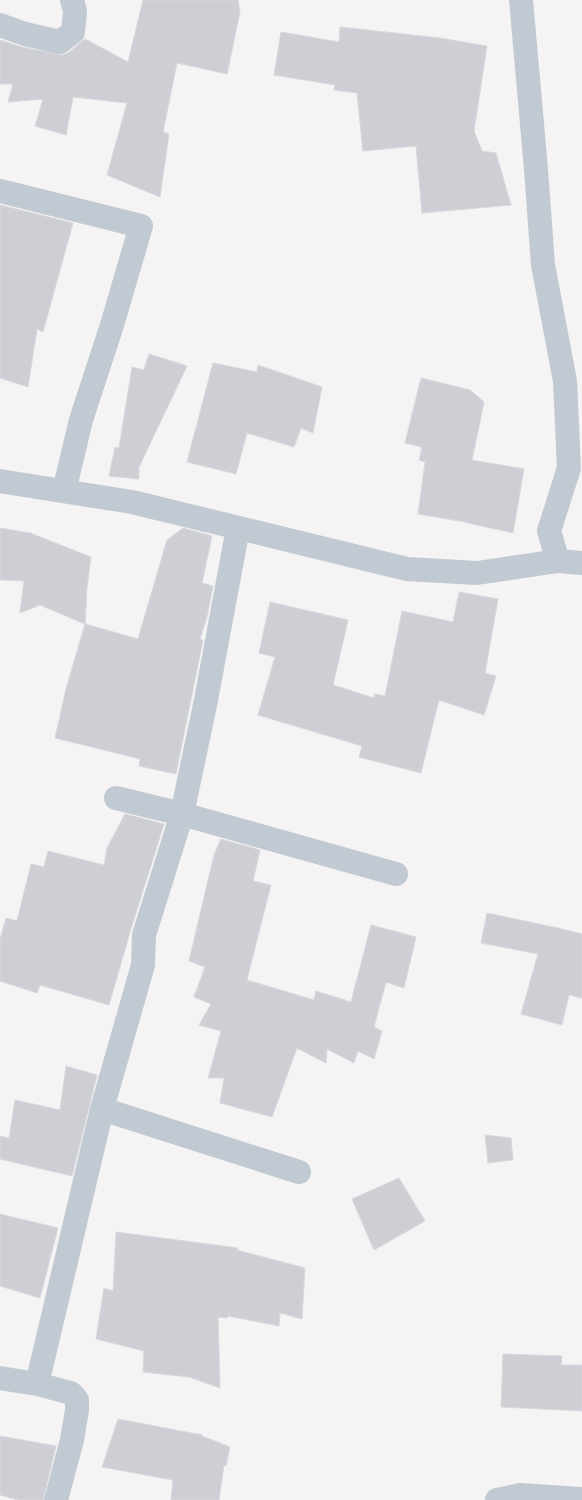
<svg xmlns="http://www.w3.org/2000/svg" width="582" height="1500" viewBox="0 0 582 1500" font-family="Cabin,sans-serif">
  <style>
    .building { fill: #cdcfd5; stroke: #d7d9de }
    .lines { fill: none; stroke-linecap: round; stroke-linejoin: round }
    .street { stroke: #c1cad2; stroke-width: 24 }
  </style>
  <rect width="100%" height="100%" fill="#f5f3f3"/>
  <path class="building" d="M 143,0 L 238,0 L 240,12 L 227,74 L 177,63 L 163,132 L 169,134 L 160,197 L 107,175 L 127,103 L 73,97 L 66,135 L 35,126 L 43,99 L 8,102 L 13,84 L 0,84 L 0,40 L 22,47 L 63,55 L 68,53 L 85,39 L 128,62 Z
    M 340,27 L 440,38 L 487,46 L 474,131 L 482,151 L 496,153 L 511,205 L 422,213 L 416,146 L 363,151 L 357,93 L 334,90 L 335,85 L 274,75 L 281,32 L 339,42 Z
    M 0,205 L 73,223 L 43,332 L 37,329 L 28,387 L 0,378 Z
    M 149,354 L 187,366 L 139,467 L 139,479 L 109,476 L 115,447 L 119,448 L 132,367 L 144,370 Z
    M 213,363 L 257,372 L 258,365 L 322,387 L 313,433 L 301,428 L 294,447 L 247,433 L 236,474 L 187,462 Z
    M 421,378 L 470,390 L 484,402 L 472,460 L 524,469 L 513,533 L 459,521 L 418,514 L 425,462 L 419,460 L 422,447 L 405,443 Z
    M 0,528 L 30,533 L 91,557 L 87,588 L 85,624 L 40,605 L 20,613 L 24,581 L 0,580 Z
    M 183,528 L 212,536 L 202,583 L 213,586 L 207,617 L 200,639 L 203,640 L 176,774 L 139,766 L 140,759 L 55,738 L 66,689 L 85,624 L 138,639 L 167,540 Z
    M 459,592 L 498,599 L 485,673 L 496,676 L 484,715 L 439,700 L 421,773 L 359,757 L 362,746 L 258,715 L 275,657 L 259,653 L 270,602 L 348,620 L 333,685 L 374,698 L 375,694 L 385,696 L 402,611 L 453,622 Z
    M 125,814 L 164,824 L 130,932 L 109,1005 L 40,985 L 37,993 L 0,981 L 0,939 L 6,918 L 17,921 L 31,864 L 44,867 L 48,851 L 104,865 L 107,848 Z
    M 221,839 L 260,850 L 253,881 L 271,885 L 247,980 L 314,1000 L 316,991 L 351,1002 L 371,925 L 416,937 L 404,988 L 386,982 L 374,1027 L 382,1031 L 374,1059 L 358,1051 L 354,1063 L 327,1049 L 326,1063 L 297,1048 L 272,1117 L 220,1103 L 224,1078 L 208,1078 L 221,1031 L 199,1025 L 211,1004 L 194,997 L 205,967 L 189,961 L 214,855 Z
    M 487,913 L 558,928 L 582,934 L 582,998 L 569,995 L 562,1025 L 521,1014 L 538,954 L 481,943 Z
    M 66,1066 L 97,1075 L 72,1176 L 0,1159 L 0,1136 L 9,1138 L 15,1100 L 60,1110 Z
    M 485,1135 L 511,1138 L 513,1160 L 488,1163 Z
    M 399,1178 L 425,1221 L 374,1250 L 352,1199 Z
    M 0,1214 L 58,1228 L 40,1298 L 0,1286 Z
    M 116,1232 L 238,1248 L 237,1250 L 305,1268 L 302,1319 L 280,1313 L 279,1326 L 228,1316 L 227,1318 L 218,1317 L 220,1388 L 189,1377 L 143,1372 L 144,1351 L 96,1339 L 104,1288 L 113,1291 Z
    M 503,1354 L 562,1356 L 561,1365 L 582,1365 L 582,1411 L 501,1407 Z
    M 118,1419 L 202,1435 L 202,1436 L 230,1447 L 226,1466 L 224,1465 L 219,1500 L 171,1500 L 173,1480 L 102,1467 Z
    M 0,1436 L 56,1446 L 43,1500 L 18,1500 L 0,1495 Z"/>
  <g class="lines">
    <path class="street" d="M 521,0 L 536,169 L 543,265 L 565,381 L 569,468 L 549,531 L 558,561
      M 0,25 L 25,34 L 60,42 L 73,32 L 75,11 L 72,0
      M 0,191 L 141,226 L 112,325 L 81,420 L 64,491
      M 0,481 L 132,502 L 407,569 L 477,573 L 558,561 L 582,563
      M 116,798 L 182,814 L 396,874
      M 102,1109 L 299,1172
      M 0,1378 L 37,1384 L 71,1393 L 77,1400 L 77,1410 L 72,1440 L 56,1500
      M 37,1384 L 102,1109 L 143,965 L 144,935 L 182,814 L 206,700 L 238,528
      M 497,1500 L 520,1495 L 582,1499"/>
  </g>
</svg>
